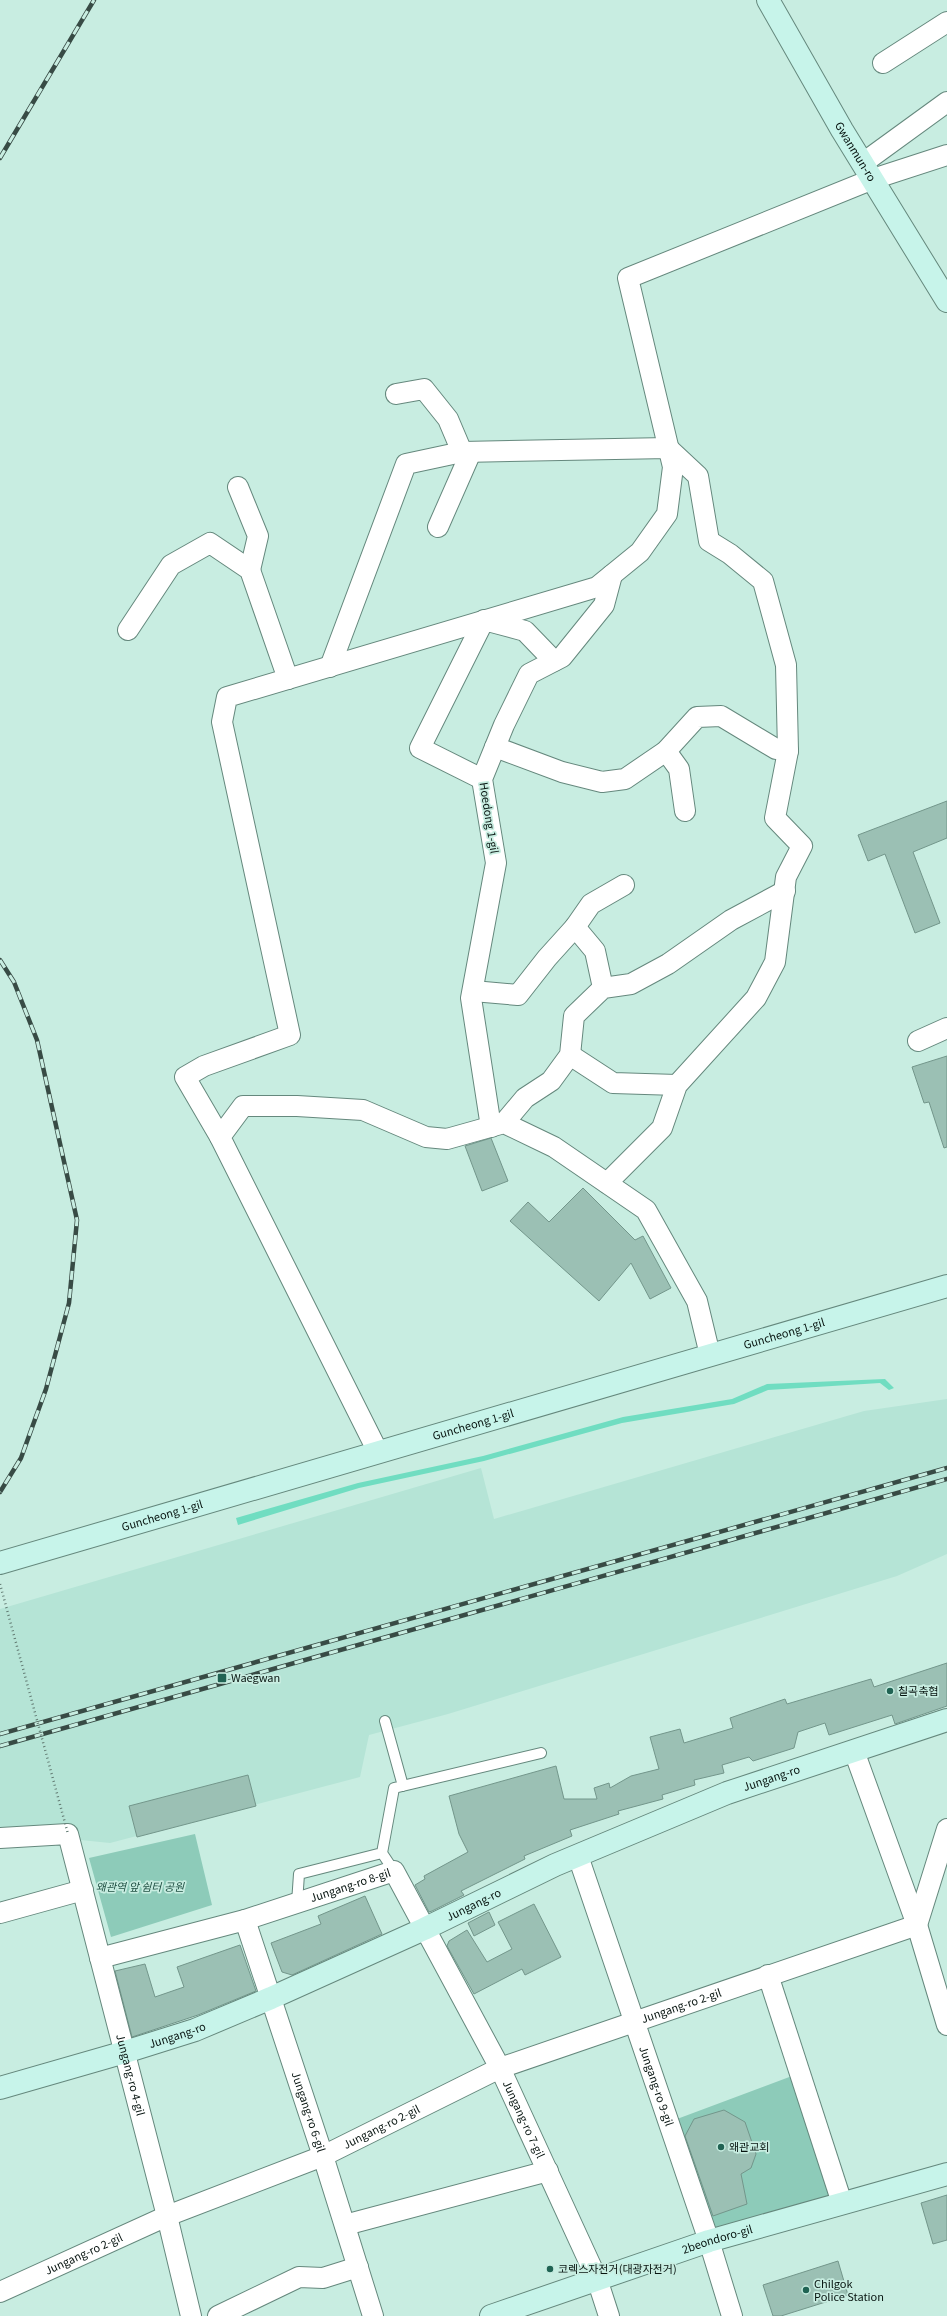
<svg xmlns="http://www.w3.org/2000/svg" width="947" height="2316" viewBox="0 0 947 2316" font-family="Georgia,'Noto Sans KR',serif">
  <style>
    .built { fill: #b5e4d6 }
    .green { fill: #8dcbb9 }
    .water { fill: #70ddc1 }
    .building { fill: #9bc0b4; stroke: #73968b }
    .lines { fill: none; stroke-linecap: round; stroke-linejoin: round }
    .lane-casing { stroke: #65887d; stroke-width: 12 }
    .street-casing { stroke: #65887d; stroke-width: 22 }
    .secondary-casing { stroke: #65887d; stroke-width: 24 }
    .lane { stroke: #fff; stroke-width: 10 }
    .street { stroke: #fff; stroke-width: 20 }
    .secondary { stroke: #c7f4ea; stroke-width: 22 }
    .rail-casing { stroke: #384b45; stroke-width: 4.5 }
    .rail { stroke: #c8ede1; stroke-width: 3; stroke-dasharray: 9; stroke-linecap: butt }
    .path-bridge { stroke: #647d75; stroke-width: 2.5; stroke-dasharray: 1 3; stroke-linecap: butt }
    .poi-dot { fill: #206353; stroke: #c8ede1; stroke-width: 1.5 }
    .labels { text-anchor: middle; stroke-width: 3.5; stroke-linejoin: round; paint-order: stroke }
    .street-label { font-size: 11px; fill: #071410; stroke: #c8ede1 }
    .poi-label { font-size: 11px; fill: #071410; stroke: #c8ede1; text-anchor: start }
    .park-label { font-size: 11px; font-style: italic; fill: #215144; stroke: #c8ede1 }
  </style>
  <rect width="100%" height="100%" fill="#c8ede1"/>
  <path class="built" d="M 947,1399 L 947,1554 L 897,1576 L 448,1714 L 369,1735 L 360,1777 L 110,1843 L 22,1834 L 0,1836 L 0,1609 L 481,1468 L 494,1519 L 864,1411 Z"/>
  <path class="green" d="M 195,1834 L 212,1905 L 111,1937 L 89,1858 Z
    M 800,2073 L 842,2203 L 709,2241 L 669,2122 Z"/>
  <path class="water" d="M 885,1379 L 894,1388 L 889,1390 L 880,1383 L 768,1390 L 734,1404 L 622,1423 L 484,1461 L 359,1488 L 238,1525 L 236,1518 L 358,1483 L 483,1456 L 623,1417 L 732,1399 L 767,1384 Z"/>
  <path class="building" d="M 947,801 L 947,838 L 913,852 L 940,923 L 915,933 L 885,854 L 868,861 L 858,835 Z
    M 947,1056 L 947,1147 L 944,1148 L 929,1102 L 924,1103 L 912,1067 Z
    M 491,1138 L 508,1181 L 482,1191 L 465,1146 Z
    M 583,1188 L 635,1240 L 643,1236 L 671,1288 L 650,1299 L 631,1263 L 599,1301 L 510,1221 L 528,1202 L 549,1222 Z
    M 947,1663 L 947,1706 L 895,1724 L 892,1715 L 829,1735 L 825,1723 L 798,1732 L 794,1748 L 753,1761 L 749,1757 L 722,1765 L 724,1773 L 694,1780 L 695,1785 L 662,1795 L 663,1799 L 618,1811 L 619,1814 L 570,1830 L 572,1836 L 524,1856 L 525,1859 L 461,1891 L 464,1895 L 432,1911 L 429,1912 L 415,1885 L 425,1879 L 424,1876 L 468,1852 L 459,1834 L 449,1796 L 556,1766 L 564,1799 L 597,1799 L 594,1788 L 609,1783 L 610,1788 L 631,1776 L 659,1769 L 650,1737 L 680,1729 L 684,1743 L 733,1728 L 730,1718 L 785,1699 L 787,1704 L 871,1679 L 874,1687 Z
    M 248,1775 L 256,1806 L 137,1837 L 129,1806 Z
    M 365,1896 L 382,1934 L 292,1975 L 282,1972 L 271,1943 L 321,1924 L 318,1916 Z
    M 534,1904 L 561,1957 L 525,1975 L 522,1969 L 474,1994 L 447,1946 L 449,1941 L 467,1930 L 487,1962 L 512,1949 L 498,1922 Z
    M 489,1912 L 495,1925 L 474,1936 L 468,1923 Z
    M 240,1945 L 256,1991 L 198,2015 L 132,2037 L 115,1971 L 145,1964 L 155,1997 L 184,1987 L 177,1967 Z
    M 724,2110 L 745,2122 L 756,2154 L 751,2168 L 741,2174 L 747,2204 L 713,2216 L 685,2136 L 694,2119 Z
    M 947,2195 L 947,2240 L 933,2244 L 921,2203 Z
    M 838,2261 L 848,2295 L 781,2316 L 773,2316 L 763,2285 Z"/>
  <g class="lines">
    <g class="lane-casing">
      <path id="lane" d="M 385,1721 L 403,1786
        M 382,1853 L 394,1788 L 541,1753
        M 297,1903 L 299,1874 L 382,1853 L 394,1871"/>
    </g>
    <g class="street-casing">
      <g id="street">
        <path d="M 883,63 L 947,22"/>
        <path d="M 863,163 L 947,102"/>
        <path d="M 396,394 L 424,389 L 448,419 L 462,452"/>
        <path d="M 238,487 L 258,536 L 250,570"/>
        <path d="M 438,527 L 471,452"/>
        <path d="M 128,630 L 171,565 L 210,543 L 250,570 L 288,679"/>
        <path d="M 330,667 L 406,464 L 462,452 L 668,448 L 698,476 L 709,541 L 730,554 L 763,581 L 786,665 L 788,751 L 775,818 L 802,846 L 786,877 L 775,962 L 756,998 L 677,1085 L 662,1128 L 607,1183"/>
        <path d="M 495,747 L 562,772 L 602,782 L 625,779 L 666,751 L 697,717 L 721,716 L 776,749 L 788,751"/>
        <path d="M 666,751 L 679,769 L 685,811"/>
        <path d="M 482,779 L 420,748 L 484,620 L 525,631 L 554,661"/>
        <path d="M 575,927 L 595,951 L 603,988"/>
        <path d="M 473,991 L 518,995 L 547,958 L 575,927 L 591,904 L 624,885"/>
        <path d="M 918,1041 L 947,1028"/>
        <path d="M 570,1055 L 613,1083 L 677,1085"/>
        <path d="M 504,1123 L 525,1098 L 551,1081 L 570,1055 L 574,1016 L 603,988 L 631,984 L 668,964 L 731,920 L 785,891"/>
        <path d="M 491,1127 L 471,998 L 496,863 L 482,779 L 504,725 L 529,674 L 562,657 L 604,605 L 612,575"/>
        <path d="M 220,1137 L 185,1077 L 204,1066 L 290,1035 L 222,722 L 227,697 L 597,587 L 640,552 L 667,514 L 673,467 L 628,278 L 873,179 L 947,155"/>
        <path d="M 378,1452 L 220,1137 L 243,1106 L 297,1106 L 363,1110 L 426,1137 L 447,1139 L 504,1123 L 554,1147 L 646,1210 L 697,1301 L 710,1355"/>
        <path d="M 854,1751 L 917,1925 L 947,2025"/>
        <path id="s1" d="M 0,1838 L 68,1834 L 167,2216 L 191,2316"/>
        <path id="s2" d="M 578,1856 L 709,2241 L 732,2316"/>
        <path d="M 0,1913 L 83,1890"/>
        <path id="s3" d="M 245,1920 L 394,1871 L 500,2068 L 597,2279 L 609,2316"/>
        <path d="M 917,1925 L 947,1829"/>
        <path id="s4" d="M 100,1958 L 245,1920 L 323,2156 L 373,2316"/>
        <path d="M 768,1975 L 842,2203"/>
        <path d="M 345,2225 L 548,2171"/>
        <path id="s5" d="M 0,2292 L 167,2216 L 323,2156 L 500,2068 L 917,1925"/>
        <path d="M 218,2316 L 299,2277 L 323,2278 L 358,2267"/>
      </g>
    </g>
    <g class="secondary-casing">
      <g id="secondary">
        <path id="s6" d="M 768,0 L 842,130 L 947,301"/>
        <path id="s7" d="M 0,1563 L 947,1286"/>
        <path id="s8" d="M 0,2088 L 125,2052 L 195,2030 L 271,1998 L 424,1929 L 555,1865 L 727,1793 L 947,1720"/>
        <path id="s9" d="M 491,2316 L 709,2241 L 947,2174"/>
      </g>
    </g>
    <use href="#lane" class="lane"/>
    <use href="#street" class="street"/>
    <use href="#secondary" class="secondary"/>
    <g class="rail-casing">
      <path id="rail" d="M 0,158 L 94,0
        M 0,960 L 14,982 L 37,1040 L 77,1220 L 69,1303 L 46,1389 L 21,1458 L 0,1492
        M 0,1734 L 947,1468
        M 0,1746 L 947,1479"/>
    </g>
    <use href="#rail" class="rail"/>
    <path class="path-bridge" d="M 0,1584 L 68,1834"/>
  </g>
  <g class="poi-dot">
    <rect x="217" y="1673" width="10" height="10" rx="2"/>
    <circle cx="890" cy="1691" r="4"/>
    <circle cx="721" cy="2147" r="4"/>
    <circle cx="550" cy="2269" r="4"/>
    <circle cx="806" cy="2290" r="4"/>
  </g>
  <g class="labels">
    <g class="street-label">
      <text dy="4" stroke="none"><textPath href="#s6" startOffset="175">Gwanmun-ro</textPath></text>
      <text transform="translate(489 818) rotate(81)" y="4">Hoedong 1-gil</text>
      <text dy="4" stroke="none"><textPath href="#s7" startOffset="817">Guncheong 1-gil</textPath></text>
      <text dy="4" stroke="none"><textPath href="#s7" startOffset="493">Guncheong 1-gil</textPath></text>
      <text dy="4" stroke="none"><textPath href="#s7" startOffset="169">Guncheong 1-gil</textPath></text>
      <text dy="4" stroke="none"><textPath href="#s8" startOffset="833">Jungang-ro</textPath></text>
      <text dy="4" stroke="none"><textPath href="#s3" startOffset="111">Jungang-ro 8-gil</textPath></text>
      <text dy="4" stroke="none"><textPath href="#s8" startOffset="509">Jungang-ro</textPath></text>
      <text dy="4" stroke="none"><textPath href="#s5" startOffset="740">Jungang-ro 2-gil</textPath></text>
      <text dy="4" stroke="none"><textPath href="#s8" startOffset="185">Jungang-ro</textPath></text>
      <text dy="4" stroke="none"><textPath href="#s1" startOffset="317">Jungang-ro 4-gil</textPath></text>
      <text dy="4" stroke="none"><textPath href="#s2" startOffset="243">Jungang-ro 9-gil</textPath></text>
      <text dy="4" stroke="none"><textPath href="#s4" startOffset="352">Jungang-ro 6-gil</textPath></text>
      <text dy="4" stroke="none"><textPath href="#s3" startOffset="437">Jungang-ro 7-gil</textPath></text>
      <text dy="4" stroke="none"><textPath href="#s5" startOffset="416">Jungang-ro 2-gil</textPath></text>
      <text dy="4" stroke="none"><textPath href="#s9" startOffset="239">2beondoro-gil</textPath></text>
      <text dy="4" stroke="none"><textPath href="#s5" startOffset="92">Jungang-ro 2-gil</textPath></text>
    </g>
    <g class="poi-label">
      <text x="231" y="1682">Waegwan</text>
      <text x="898" y="1695">칠곡축협</text>
      <text x="729" y="2151">왜관교회</text>
      <text x="558" y="2273">코렉스자전거(대광자전거)</text>
      <text x="814" y="2288">Chilgok<tspan x="814" dy="13">Police Station</tspan></text>
    </g>
    <g class="park-label">
      <text x="140" y="1891">왜관역 앞 쉼터 공원</text>
    </g>
  </g>
</svg>
